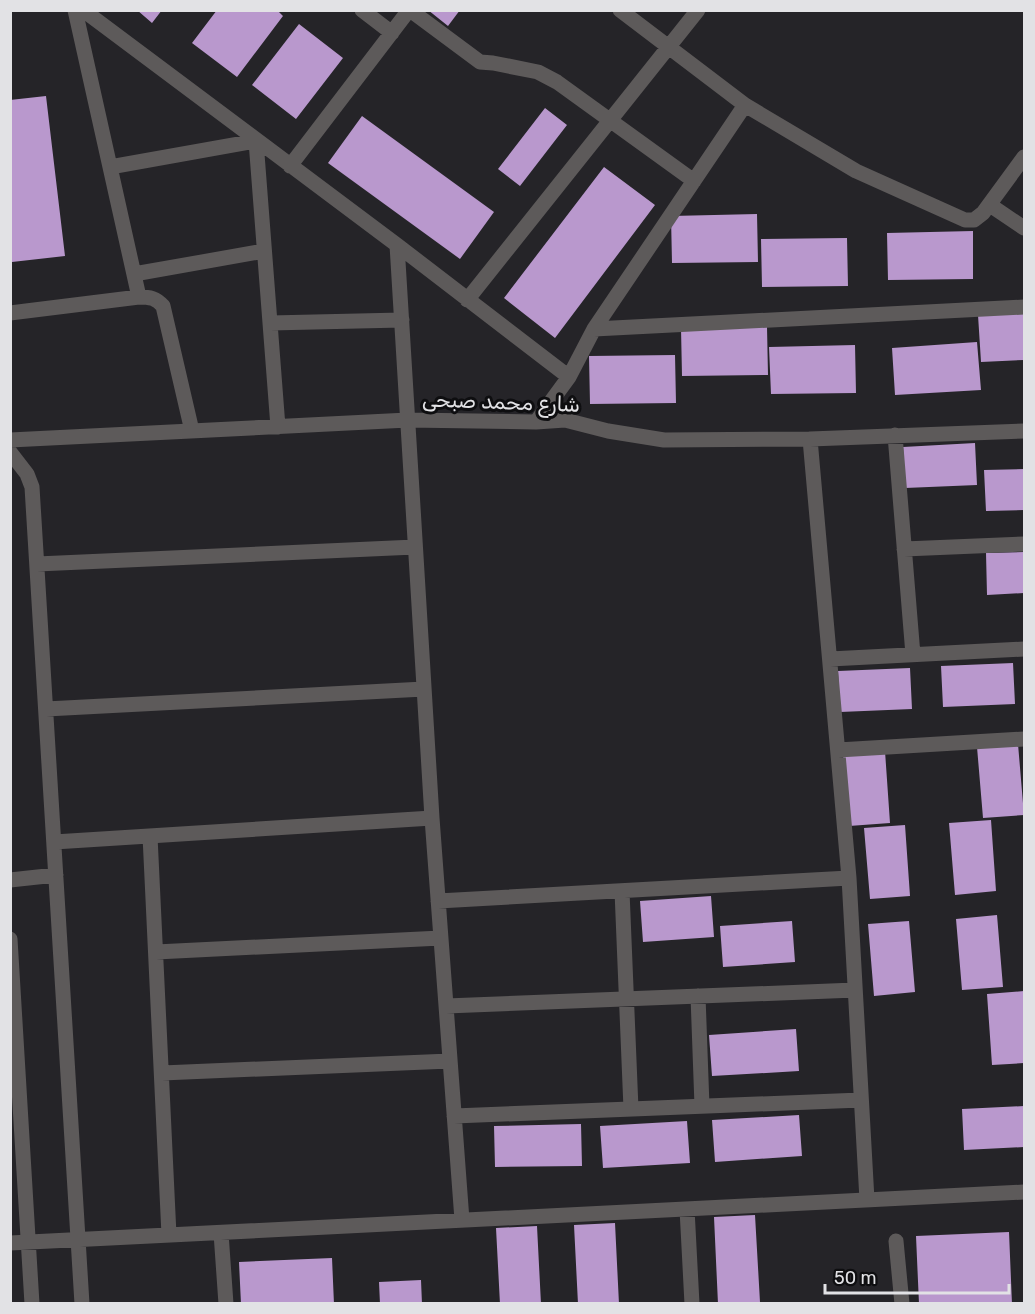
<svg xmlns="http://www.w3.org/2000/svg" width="1035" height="1314" viewBox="0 0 1035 1314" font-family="Rubik,'Noto Naskh Arabic',sans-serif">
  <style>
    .building { fill: #b998cd }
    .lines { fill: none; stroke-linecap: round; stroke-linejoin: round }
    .minor { stroke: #5d5a5a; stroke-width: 15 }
    .labels { text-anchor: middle; stroke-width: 6; stroke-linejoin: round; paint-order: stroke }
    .street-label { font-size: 21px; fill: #e2e2e5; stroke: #0e0e10 }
  </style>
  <rect width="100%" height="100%" fill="#252428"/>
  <path class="building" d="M 137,10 L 162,10 L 152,23 Z
    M 217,10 L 277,10 L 283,16 L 237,77 L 192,43 Z
    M 428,10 L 460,10 L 448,26 Z
    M 299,24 L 343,58 L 296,119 L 252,85 Z
    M 46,96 L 65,256 L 12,262 L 10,100 Z
    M 545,108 L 567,125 L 520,186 L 498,169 Z
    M 362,116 L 494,212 L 460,259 L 328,163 Z
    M 604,167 L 655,205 L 555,338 L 504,298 Z
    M 757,214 L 758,262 L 672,263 L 671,216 Z
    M 973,231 L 973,279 L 888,280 L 887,233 Z
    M 847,238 L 848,286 L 762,287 L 761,239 Z
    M 1024,312 L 1024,360 L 981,362 L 978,315 Z
    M 767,327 L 768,375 L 682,376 L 681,328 Z
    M 977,342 L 981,390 L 895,395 L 892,348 Z
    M 855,345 L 856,393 L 771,394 L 769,347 Z
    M 675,355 L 676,403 L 590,404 L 589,356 Z
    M 975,443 L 977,485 L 905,488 L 903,447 Z
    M 1024,469 L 1024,510 L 986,511 L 984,470 Z
    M 1024,552 L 1024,593 L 987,595 L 986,553 Z
    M 1013,663 L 1015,704 L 943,707 L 941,666 Z
    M 910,668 L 912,709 L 840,712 L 838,671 Z
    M 1018,744 L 1024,815 L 983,818 L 977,747 Z
    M 885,751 L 890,823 L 849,826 L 843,755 Z
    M 991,820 L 996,891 L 955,895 L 949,823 Z
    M 905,825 L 910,896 L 870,899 L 864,828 Z
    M 711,896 L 714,937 L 643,942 L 640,901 Z
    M 997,915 L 1003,987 L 962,990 L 956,919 Z
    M 792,921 L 795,962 L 723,967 L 720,926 Z
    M 909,921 L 915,992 L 874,996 L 868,924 Z
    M 1024,991 L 1024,1063 L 992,1065 L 987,994 Z
    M 796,1029 L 799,1071 L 712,1076 L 709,1035 Z
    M 1024,1106 L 1024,1147 L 964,1150 L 962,1109 Z
    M 799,1115 L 802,1156 L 715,1162 L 712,1120 Z
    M 687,1121 L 690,1163 L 603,1168 L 600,1126 Z
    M 581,1124 L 582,1166 L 495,1167 L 494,1126 Z
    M 755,1215 L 760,1302 L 718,1304 L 714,1217 Z
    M 615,1223 L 619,1304 L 578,1304 L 574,1225 Z
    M 537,1226 L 541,1304 L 500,1304 L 496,1228 Z
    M 1009,1232 L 1012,1304 L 919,1304 L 916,1236 Z
    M 332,1258 L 334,1304 L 241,1304 L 239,1262 Z
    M 421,1280 L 422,1304 L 380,1304 L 379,1282 Z"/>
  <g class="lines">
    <path class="minor" d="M 75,10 L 139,297
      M 83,10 L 397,245 L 569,377
      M 362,10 L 392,33
      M 410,10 L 480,62 L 493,63 L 538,72 L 557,82 L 694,181
      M 620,10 L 745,105 L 856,171 L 965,220 L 974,220 L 983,213 L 1024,157
      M 290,166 L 409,10
      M 110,167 L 256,141 L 278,427
      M 990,205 L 1024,228
      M 397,245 L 432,818 L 462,1220
      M 134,274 L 264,251
      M 467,300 L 698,10
      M 10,313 L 139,297 C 150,297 156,298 163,306 L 192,431
      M 270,323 L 402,320
      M 594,329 L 1024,307
      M 536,422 L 569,377 L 594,329 L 745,105
      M 895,435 L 913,655
      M 810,439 L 849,878 L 867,1200
      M 10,440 L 408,420 L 536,422 L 565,420 L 608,431 L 664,440 L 810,439 L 1024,431
      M 10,452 L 27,474 L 32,487 L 82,1304
      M 904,549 L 1024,544
      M 37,564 L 415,547
      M 830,659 L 1024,649
      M 46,709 L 424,689
      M 838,750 L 1024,739
      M 150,836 L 169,1235
      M 54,842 L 432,818
      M 10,880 L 56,875
      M 622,891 L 631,1109
      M 438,901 L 849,878
      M 10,939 L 32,1304
      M 156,952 L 441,938
      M 698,996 L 702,1106
      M 446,1006 L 855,990
      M 162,1073 L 450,1061
      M 454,1116 L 861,1100
      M 687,1209 L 692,1304
      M 221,1233 L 226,1304
      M 896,1241 L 902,1304
      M 10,1243 L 1024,1192"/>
  </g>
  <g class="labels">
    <g class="street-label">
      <text transform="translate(501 402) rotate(2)" y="7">شارع محمد صبحى</text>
    </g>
  </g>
  <rect width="1035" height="1314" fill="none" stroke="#e2e2e5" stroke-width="24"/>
  <path d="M825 1284v9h184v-9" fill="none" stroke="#e2e2e5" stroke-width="3"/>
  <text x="834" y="1284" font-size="18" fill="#e2e2e5" stroke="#0e0e10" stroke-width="4.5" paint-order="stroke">50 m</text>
</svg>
